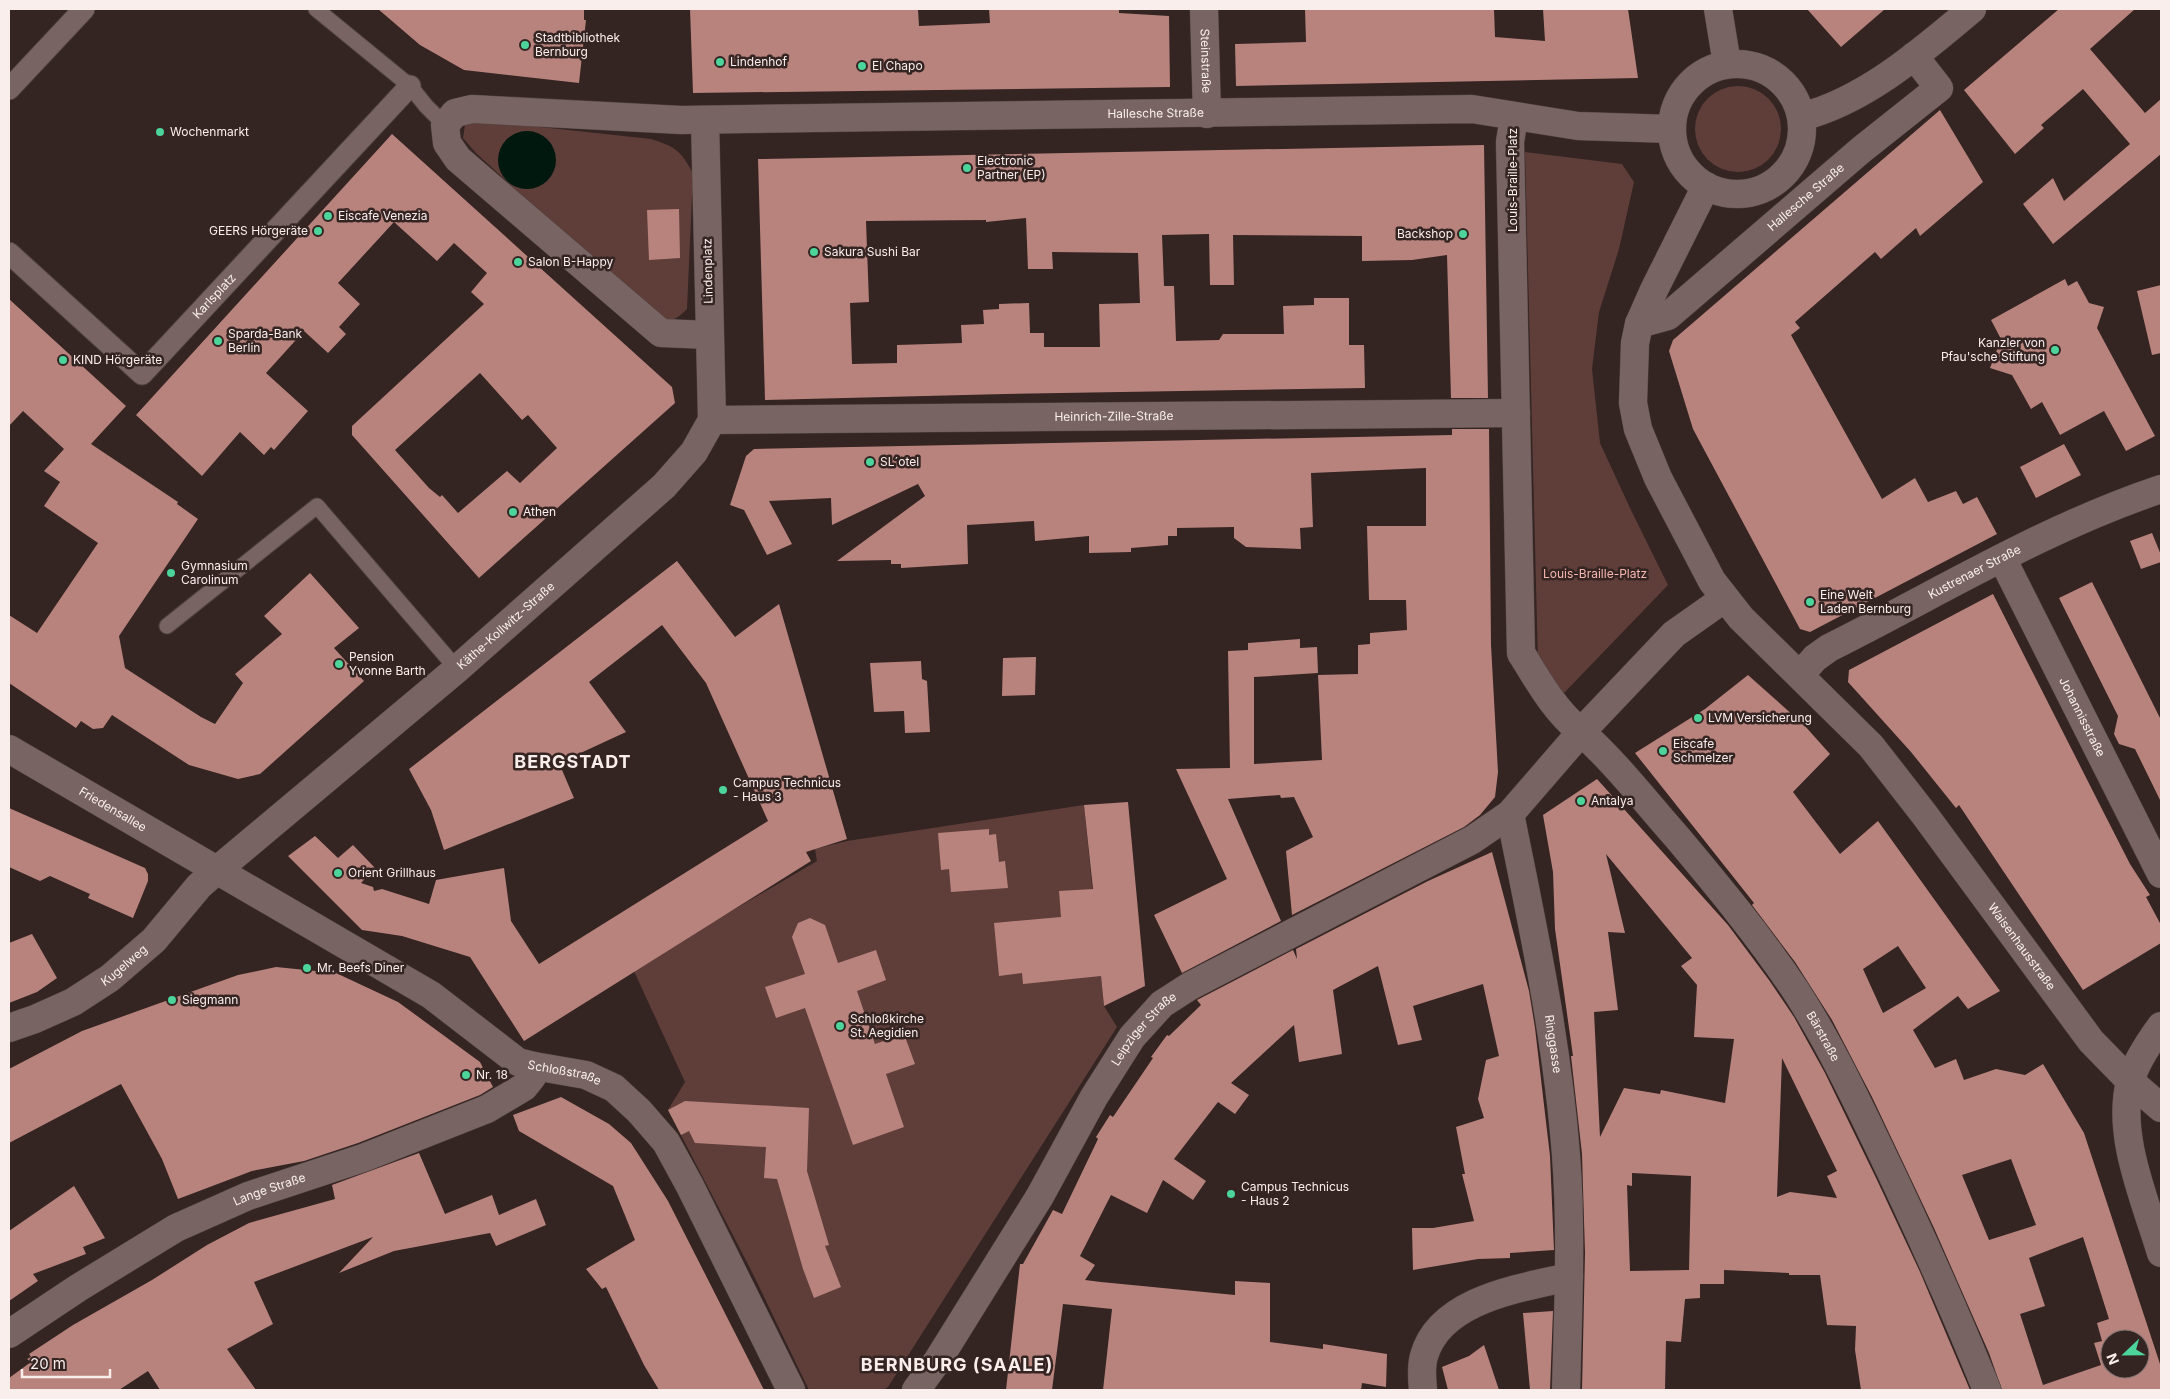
<svg xmlns="http://www.w3.org/2000/svg" width="2170" height="1399" viewBox="0 0 2170 1399" font-family="Inter,sans-serif">
  <style>
    .green { fill: #5f3e3a }
    .water { fill: #01180e }
    .building { fill: #b8837d; fill-rule: evenodd }
    .lines { fill: none; stroke-linecap: round; stroke-linejoin: round }
    .service-casing { stroke: #514341; stroke-width: 17 }
    .pedestrian-casing { stroke: #514341; stroke-width: 23 }
    .minor-casing { stroke: #514341; stroke-width: 29 }
    .tertiary-casing { stroke: #514341; stroke-width: 29 }
    .secondary-casing { stroke: #514341; stroke-width: 29 }
    .service { stroke: #786563; stroke-width: 15 }
    .pedestrian { stroke: #786563; stroke-width: 21 }
    .minor { stroke: #786563; stroke-width: 28 }
    .tertiary { stroke: #786563; stroke-width: 28 }
    .secondary { stroke: #786563; stroke-width: 28 }
    .poi-dot { fill: #4cd49b; stroke: #342422; stroke-width: 2 }
    .labels { text-anchor: middle; stroke-width: 5; stroke-linejoin: round; paint-order: stroke }
    .poi-label { font-size: 12px; fill: #faeeed; stroke: #342422; text-anchor: start }
    .street-label { font-size: 12px; fill: #faeeed; stroke: #342422 }
    .park-label { font-size: 12px; fill: #f7b6af; stroke: #342422 }
    .district-label { font-size: 18px; font-weight: bold; letter-spacing: 1px; fill: #faeeed; stroke: #342422 }
  </style>
  <rect width="100%" height="100%" fill="#342422"/>
  <path class="green" d="M1695 129a43 43 0 1 1 86 0a43 43 0 1 1-86 0Z
    M 476,120 L 651,139 C 676,147 680,150 693,173 L 687,309 C 673,323 668,323 651,314 L 476,153 L 463,138 L 465,125 Z
    M 1525,152 L 1622,164 L 1634,182 L 1619,249 L 1599,312 L 1592,369 L 1600,443 L 1630,508 L 1668,585 L 1564,693 L 1551,684 L 1538,662 Z
    M 1084,805 L 1104,1006 L 1117,1027 L 888,1387 L 883,1390 L 809,1390 L 752,1272 L 668,1110 L 685,1082 L 633,969 L 817,861 L 815,849 L 847,841 Z"/>
  <path class="water" d="M498 160a29 29 0 1 1 58 0a29 29 0 1 1-58 0Z"/>
  <path class="building" d="M 378,9 L 584,9 L 584,20 L 586,20 L 579,83 L 464,70 L 420,45 Z
    M 690,9 L 918,9 L 919,26 L 990,23 L 989,9 L 1119,9 L 1119,13 L 1169,16 L 1170,87 L 693,93 Z
    M 1305,9 L 1494,9 L 1495,37 L 1545,41 L 1543,9 L 1628,9 L 1638,78 L 1236,86 L 1235,44 L 1306,42 Z
    M 1807,9 L 1885,9 L 1841,47 Z
    M 2059,9 L 2135,9 L 2090,49 L 2145,113 L 2161,99 L 2161,154 L 2053,244 L 2023,204 L 2053,178 L 2064,201 L 2130,144 L 2083,89 L 2041,125 L 2044,128 L 2015,154 L 1964,90 Z
    M 1940,110 L 1983,182 L 1920,236 L 1916,228 L 1881,259 L 1875,252 L 1795,322 L 1800,328 L 1791,335 L 1882,499 L 1915,478 L 1928,502 L 1956,491 L 1963,504 L 1977,497 L 1997,534 L 1810,632 L 1800,629 L 1693,429 L 1669,351 L 1673,340 Z
    M 392,134 L 672,387 L 675,403 L 479,578 L 352,435 L 352,426 L 484,304 L 471,292 L 487,273 L 454,243 L 437,261 L 394,222 L 338,283 L 360,304 L 339,327 L 346,334 L 328,353 L 304,331 L 266,373 L 308,411 L 274,450 L 271,447 L 264,455 L 240,432 L 202,476 L 136,415 ZM 480,373 L 522,420 L 528,415 L 557,448 L 520,483 L 507,471 L 458,513 L 442,495 L 440,497 L 429,488 L 395,450 Z
    M 1484,145 L 1488,398 L 1451,398 L 1447,255 L 1412,260 L 1362,261 L 1362,236 L 1233,235 L 1234,285 L 1210,285 L 1209,234 L 1162,235 L 1164,286 L 1174,286 L 1176,341 L 1219,340 L 1223,334 L 1284,334 L 1283,306 L 1314,305 L 1314,298 L 1349,298 L 1349,345 L 1364,345 L 1365,388 L 1005,394 L 765,400 L 758,159 ZM 1026,218 L 1028,269 L 1053,269 L 1052,252 L 1138,253 L 1140,303 L 1099,304 L 1100,347 L 1044,347 L 1044,333 L 1030,333 L 1029,303 L 999,304 L 999,309 L 983,310 L 984,324 L 961,325 L 962,343 L 897,345 L 897,363 L 852,364 L 850,303 L 869,302 L 866,221 L 986,220 L 986,222 Z
    M 679,209 L 680,258 L 649,260 L 647,210 Z
    M 2065,279 L 2068,286 L 2077,281 L 2089,303 L 2104,307 L 2097,328 L 2155,436 L 2126,451 L 2104,411 L 2060,435 L 2042,402 L 2031,409 L 2012,375 L 1990,368 L 2001,339 L 1991,320 Z
    M 2161,285 L 2161,353 L 2152,355 L 2137,291 Z
    M 9,299 L 126,406 L 91,444 L 178,502 L 177,504 L 198,519 L 119,636 L 125,668 L 201,717 L 215,724 L 243,683 L 235,674 L 282,634 L 264,616 L 310,573 L 359,628 L 334,648 L 364,681 L 260,774 L 238,779 L 189,765 L 112,715 L 103,728 L 93,729 L 81,721 L 76,728 L 9,683 L 9,615 L 37,633 L 98,543 L 44,506 L 60,482 L 44,471 L 64,449 L 23,411 L 9,426 Z
    M 1452,429 L 1489,429 L 1491,645 L 1498,772 L 1495,797 L 1480,815 L 1464,827 L 1292,915 L 1286,851 L 1313,837 L 1294,797 L 1281,798 L 1280,795 L 1228,799 L 1281,921 L 1182,973 L 1154,915 L 1227,879 L 1176,769 L 1230,768 L 1228,651 L 1248,650 L 1248,643 L 1300,639 L 1300,648 L 1317,647 L 1318,673 L 1254,677 L 1254,764 L 1322,760 L 1318,675 L 1358,674 L 1358,645 L 1370,644 L 1370,633 L 1407,630 L 1406,600 L 1369,600 L 1367,526 L 1426,526 L 1426,468 L 1311,473 L 1313,527 L 1300,528 L 1301,549 L 1246,547 L 1234,538 L 1234,527 L 1177,528 L 1177,536 L 1168,536 L 1168,545 L 1131,548 L 1131,552 L 1089,553 L 1089,536 L 1035,541 L 1034,521 L 967,525 L 968,564 L 901,568 L 901,564 L 891,564 L 891,560 L 837,561 L 925,496 L 918,484 L 832,525 L 831,498 L 769,501 L 792,544 L 767,555 L 744,510 L 730,505 L 746,456 L 754,449 L 1452,435 Z
    M 2064,444 L 2081,475 L 2036,498 L 2020,467 Z
    M 2152,533 L 2161,555 L 2161,562 L 2141,569 L 2130,541 Z
    M 677,561 L 735,637 L 779,604 L 847,839 L 806,852 L 811,861 L 524,1041 L 470,957 L 402,936 L 362,930 L 288,856 L 315,836 L 338,858 L 353,845 L 375,868 L 361,883 L 373,887 L 374,891 L 382,889 L 429,904 L 436,880 L 504,868 L 511,921 L 539,964 L 768,821 L 706,683 L 662,625 L 589,682 L 626,732 L 559,763 L 574,798 L 444,850 L 431,810 L 409,769 Z
    M 2092,582 L 2161,720 L 2161,802 L 2135,749 L 2119,744 L 2114,734 L 2118,716 L 2059,598 Z
    M 1993,594 L 2106,817 L 2130,864 L 2150,895 L 2146,897 L 2161,925 L 2161,943 L 2083,990 L 1959,805 L 1956,808 L 1911,752 L 1848,682 L 1849,670 Z
    M 1036,657 L 1035,695 L 1002,696 L 1003,658 Z
    M 921,661 L 922,679 L 927,681 L 930,732 L 905,733 L 904,711 L 874,712 L 870,663 Z
    M 1748,675 L 1804,725 L 1830,754 L 1793,792 L 1840,854 L 1878,821 L 2000,991 L 1968,1009 L 1958,996 L 1913,1030 L 1935,1068 L 1956,1059 L 1964,1080 L 1996,1069 L 2025,1075 L 2043,1064 L 2084,1133 L 2161,1367 L 2161,1390 L 2002,1390 L 1989,1353 L 1934,1228 L 1872,1097 L 1832,1020 L 1795,962 L 1752,905 L 1754,903 L 1635,753 L 1705,709 ZM 1898,946 L 1926,988 L 1883,1013 L 1863,969 ZM 2011,1159 L 2036,1225 L 1989,1240 L 1962,1175 ZM 2083,1237 L 2109,1319 L 2097,1323 L 2102,1341 L 2094,1343 L 2101,1365 L 2043,1385 L 2020,1314 L 2045,1306 L 2029,1258 ZM 2110,1339 L 2140,1339 L 2140,1369 L 2110,1369 Z
    M 1597,779 L 1728,925 L 1769,980 L 1794,1017 L 1825,1073 L 1877,1180 L 1920,1272 L 1970,1390 L 1861,1390 L 1855,1350 L 1856,1326 L 1827,1325 L 1820,1275 L 1789,1275 L 1789,1273 L 1724,1270 L 1724,1284 L 1700,1284 L 1700,1298 L 1685,1299 L 1681,1342 L 1666,1341 L 1665,1390 L 1582,1390 L 1585,1253 L 1582,1154 L 1571,1056 L 1573,1056 L 1555,929 L 1553,872 L 1543,815 ZM 1606,854 L 1692,958 L 1681,966 L 1697,985 L 1694,1037 L 1734,1039 L 1725,1103 L 1661,1090 L 1660,1094 L 1624,1088 L 1600,1137 L 1594,1012 L 1618,1010 L 1608,932 L 1625,933 ZM 1782,1058 L 1837,1171 L 1827,1176 L 1837,1198 L 1790,1192 L 1777,1197 ZM 1632,1173 L 1691,1176 L 1689,1270 L 1630,1271 L 1627,1185 L 1632,1186 Z
    M 1128,802 L 1145,986 L 1104,1006 L 1101,976 L 1023,984 L 1022,973 L 999,976 L 994,923 L 1061,917 L 1059,891 L 1093,889 L 1084,805 Z
    M 9,808 L 145,868 L 148,874 L 148,881 L 133,918 L 88,898 L 90,894 L 50,876 L 40,881 L 9,867 Z
    M 989,829 L 989,835 L 996,834 L 999,862 L 1005,861 L 1008,888 L 951,892 L 949,869 L 941,870 L 938,833 Z
    M 1492,852 L 1529,991 L 1535,1028 L 1550,1156 L 1554,1250 L 1510,1253 L 1510,1258 L 1478,1259 L 1413,1270 L 1412,1228 L 1433,1228 L 1474,1221 L 1462,1174 L 1465,1174 L 1456,1127 L 1484,1118 L 1478,1099 L 1486,1060 L 1499,1056 L 1483,984 L 1413,1006 L 1422,1040 L 1398,1045 L 1378,966 L 1333,990 L 1342,1054 L 1299,1062 L 1294,1025 L 1231,1083 L 1249,1095 L 1235,1114 L 1218,1102 L 1174,1159 L 1206,1181 L 1193,1200 L 1163,1180 L 1147,1213 L 1111,1195 L 1080,1256 L 1095,1265 L 1085,1280 L 1101,1282 L 1235,1295 L 1235,1281 L 1270,1283 L 1270,1342 L 1323,1349 L 1323,1344 L 1387,1354 L 1386,1387 L 1362,1383 L 1361,1390 L 1103,1390 L 1112,1309 L 1063,1304 L 1052,1390 L 1006,1390 L 1020,1264 L 1023,1264 L 1053,1210 L 1062,1214 L 1098,1139 L 1096,1137 L 1110,1115 L 1113,1117 L 1153,1058 L 1151,1057 L 1167,1035 L 1169,1036 L 1201,1005 L 1197,1000 L 1293,950 L 1297,959 L 1296,949 L 1428,881 Z
    M 810,918 L 825,925 L 838,963 L 876,950 L 886,980 L 857,991 L 875,1044 L 904,1034 L 915,1064 L 886,1074 L 904,1127 L 853,1145 L 805,1008 L 776,1018 L 765,987 L 805,974 L 792,937 L 798,923 Z
    M 32,934 L 57,978 L 37,992 L 9,1003 L 9,943 Z
    M 276,967 L 336,973 L 398,1002 L 480,1062 L 493,1087 L 480,1095 L 358,1143 L 304,1161 L 252,1171 L 178,1199 L 162,1159 L 121,1084 L 9,1143 L 9,1069 L 82,1031 L 238,975 Z
    M 561,1097 L 609,1124 L 631,1143 L 668,1201 L 764,1390 L 659,1390 L 644,1365 L 606,1287 L 602,1289 L 586,1269 L 635,1240 L 613,1186 L 519,1131 L 513,1115 Z
    M 685,1101 L 809,1108 L 807,1171 L 829,1245 L 825,1246 L 841,1287 L 814,1298 L 803,1269 L 777,1179 L 764,1178 L 766,1147 L 695,1143 L 689,1131 L 681,1135 L 668,1110 Z
    M 419,1153 L 445,1214 L 492,1195 L 499,1215 L 536,1199 L 546,1225 L 496,1246 L 490,1233 L 394,1251 L 339,1273 L 373,1237 L 254,1282 L 273,1324 L 227,1349 L 256,1390 L 160,1390 L 148,1371 L 119,1390 L 9,1390 L 9,1378 L 31,1362 L 27,1359 L 31,1357 L 29,1354 L 73,1325 L 152,1280 L 207,1245 L 249,1223 L 335,1199 L 332,1185 Z
    M 74,1186 L 105,1238 L 83,1247 L 86,1254 L 33,1274 L 38,1281 L 9,1301 L 9,1231 Z
    M 1553,1311 L 1550,1390 L 1530,1390 L 1523,1313 Z
    M 1484,1345 L 1499,1390 L 1448,1390 L 1442,1367 L 1469,1356 Z"/>
  <g class="lines">
    <g class="service-casing">
      <path id="service" d="M 316,9 L 410,86 L 426,106 L 445,125
        M 167,626 L 317,506 L 457,669"/>
    </g>
    <g class="pedestrian-casing">
      <g id="pedestrian">
        <path d="M 9,89 L 84,9"/>
        <path id="s1" d="M 9,253 L 142,374 L 410,86"/>
      </g>
    </g>
    <g class="minor-casing">
      <g id="minor">
        <path id="s2" d="M 1204,9 L 1207,114"/>
        <path d="M 1514,117 L 1510,142 L 1521,653 C 1539,682 1554,710 1581,732 L 1674,634 L 1725,598"/>
        <path id="s3" d="M 1639,324 L 1668,316 L 1861,150 L 1939,88 L 1914,56"/>
        <path id="s4" d="M 709,335 L 661,333 L 458,159 L 447,143 L 445,125 L 455,113 L 472,109 L 681,120 L 1472,109 L 1578,126 L 1672,129"/>
        <path id="s5" d="M 712,420 L 1516,413"/>
        <path id="s6" d="M 2002,558 L 2161,874"/>
        <path id="s7" d="M 9,749 L 431,995 L 518,1062 L 534,1066 L 586,1075 L 614,1088 L 639,1111 L 666,1142 L 690,1186 L 791,1390"/>
        <path id="s8" d="M 1510,814 C 1533,927 1557,1039 1566,1155 C 1572,1233 1568,1312 1566,1390"/>
        <path d="M 2161,1026 C 2150,1041 2135,1064 2130,1082 C 2116,1136 2146,1202 2161,1253"/>
        <path id="s9" d="M 9,1028 L 35,1019 L 73,1002 L 110,978 L 154,940 L 199,886 L 216,871 L 457,669 L 664,486 L 694,452 L 712,420 L 705,120"/>
        <path id="s10" d="M 9,1334 L 78,1288 L 176,1228 L 248,1196 L 363,1158 L 487,1109 L 524,1087 L 532,1077 L 534,1066"/>
        <path id="s11" d="M 916,1390 L 938,1360 L 1040,1196 L 1094,1097 L 1132,1037 L 1162,1004 L 1190,986 L 1472,840 L 1510,814 L 1581,732 C 1616,763 1645,801 1676,836 C 1718,886 1760,937 1796,991 C 1827,1039 1852,1091 1877,1143 C 1916,1224 1953,1306 1987,1390"/>
        <path d="M 1423,1390 C 1422,1380 1421,1366 1424,1356 C 1440,1299 1521,1288 1569,1277"/>
      </g>
    </g>
    <g class="tertiary-casing">
      <g id="tertiary">
        <path id="s12" d="M 1706,186 L 1654,290 L 1639,324 L 1635,343 L 1633,403 L 1638,429 L 1658,478 L 1712,581 L 1741,618 L 1871,746 L 1924,814 L 2091,1041 L 2130,1081 L 2161,1108"/>
        <path id="s13" d="M 1800,675 L 1815,658 L 1829,648 C 1939,593 2044,528 2161,489"/>
      </g>
    </g>
    <g class="secondary-casing">
      <path id="secondary" d="M 1718,9 L 1727,64
        M1672 129a65 65 0 1 1 130 0a65 65 0 1 1-130 0Z
        M 1801,117 C 1865,101 1922,51 1972,9"/>
    </g>
    <use href="#service" class="service"/>
    <use href="#pedestrian" class="pedestrian"/>
    <use href="#minor" class="minor"/>
    <use href="#tertiary" class="tertiary"/>
    <use href="#secondary" class="secondary"/>
  </g>
  <g class="poi-dot">
    <circle cx="525" cy="45" r="5"/>
    <circle cx="720" cy="62" r="5"/>
    <circle cx="862" cy="66" r="5"/>
    <circle cx="160" cy="132" r="5"/>
    <circle cx="967" cy="168" r="5"/>
    <circle cx="328" cy="216" r="5"/>
    <circle cx="318" cy="231" r="5"/>
    <circle cx="1463" cy="234" r="5"/>
    <circle cx="814" cy="252" r="5"/>
    <circle cx="518" cy="262" r="5"/>
    <circle cx="218" cy="341" r="5"/>
    <circle cx="2055" cy="350" r="5"/>
    <circle cx="63" cy="360" r="5"/>
    <circle cx="870" cy="462" r="5"/>
    <circle cx="513" cy="512" r="5"/>
    <circle cx="171" cy="573" r="5"/>
    <circle cx="1810" cy="602" r="5"/>
    <circle cx="339" cy="664" r="5"/>
    <circle cx="1698" cy="718" r="5"/>
    <circle cx="1663" cy="751" r="5"/>
    <circle cx="723" cy="790" r="5"/>
    <circle cx="1581" cy="801" r="5"/>
    <circle cx="338" cy="873" r="5"/>
    <circle cx="307" cy="968" r="5"/>
    <circle cx="172" cy="1000" r="5"/>
    <circle cx="840" cy="1026" r="5"/>
    <circle cx="466" cy="1075" r="5"/>
    <circle cx="1231" cy="1194" r="5"/>
  </g>
  <g class="labels">
    <g class="poi-label">
      <text x="535" y="42">Stadtbibliothek<tspan x="535" dy="14">Bernburg</tspan></text>
      <text x="730" y="66">Lindenhof</text>
      <text x="872" y="70">El Chapo</text>
      <text x="170" y="136">Wochenmarkt</text>
      <text x="977" y="165">Electronic<tspan x="977" dy="14">Partner (EP)</tspan></text>
      <text x="338" y="220">Eiscafe Venezia</text>
      <text x="308" y="235" text-anchor="end">GEERS Hörgeräte</text>
      <text x="1453" y="238" text-anchor="end">Backshop</text>
      <text x="824" y="256">Sakura Sushi Bar</text>
      <text x="528" y="266">Salon B-Happy</text>
      <text x="228" y="338">Sparda-Bank<tspan x="228" dy="14">Berlin</tspan></text>
      <text x="2045" y="347" text-anchor="end">Kanzler von<tspan x="2045" dy="14">Pfau'sche Stiftung</tspan></text>
      <text x="73" y="364">KIND Hörgeräte</text>
      <text x="880" y="466">SL´otel</text>
      <text x="523" y="516">Athen</text>
      <text x="181" y="570">Gymnasium<tspan x="181" dy="14">Carolinum</tspan></text>
      <text x="1820" y="599">Eine Welt<tspan x="1820" dy="14">Laden Bernburg</tspan></text>
      <text x="349" y="661">Pension<tspan x="349" dy="14">Yvonne Barth</tspan></text>
      <text x="1708" y="722">LVM Versicherung</text>
      <text x="1673" y="748">Eiscafe<tspan x="1673" dy="14">Schmelzer</tspan></text>
      <text x="733" y="787">Campus Technicus<tspan x="733" dy="14">- Haus 3</tspan></text>
      <text x="1591" y="805">Antalya</text>
      <text x="348" y="877">Orient Grillhaus</text>
      <text x="317" y="972">Mr. Beefs Diner</text>
      <text x="182" y="1004">Siegmann</text>
      <text x="850" y="1023">Schloßkirche<tspan x="850" dy="14">St. Aegidien</tspan></text>
      <text x="476" y="1079">Nr. 18</text>
      <text x="1241" y="1191">Campus Technicus<tspan x="1241" dy="14">- Haus 2</tspan></text>
    </g>
    <g class="street-label">
      <text dy="4" stroke="none"><textPath href="#s2" startOffset="52">Steinstraße</textPath></text>
      <text dy="4" stroke="none"><textPath href="#s4" startOffset="1070">Hallesche Straße</textPath></text>
      <text transform="translate(1513 180) rotate(-90)" y="4">Louis-Braille-Platz</text>
      <text dy="4" stroke="none"><textPath href="#s3" startOffset="212">Hallesche Straße</textPath></text>
      <text transform="translate(708 271) rotate(-91)" y="4">Lindenplatz</text>
      <text dy="4" stroke="none"><textPath href="#s1" startOffset="286">Karlsplatz</textPath></text>
      <text dy="4" stroke="none"><textPath href="#s5" startOffset="402">Heinrich-Zille-Straße</textPath></text>
      <text dy="4" stroke="none"><textPath href="#s13" startOffset="204">Kustrenaer Straße</textPath></text>
      <text dy="4" stroke="none"><textPath href="#s9" startOffset="644">Käthe-Kollwitz-Straße</textPath></text>
      <text dy="4" stroke="none"><textPath href="#s6" startOffset="178">Johannisstraße</textPath></text>
      <text dy="4" stroke="none"><textPath href="#s7" startOffset="120">Friedensallee</textPath></text>
      <text dy="4" stroke="none"><textPath href="#s12" startOffset="909">Waisenhausstraße</textPath></text>
      <text dy="4" stroke="none"><textPath href="#s9" startOffset="132">Kugelweg</textPath></text>
      <text dy="4" stroke="none"><textPath href="#s11" startOffset="428">Leipziger Straße</textPath></text>
      <text dy="4" stroke="none"><textPath href="#s11" startOffset="1354">Bärstraße</textPath></text>
      <text dy="4" stroke="none"><textPath href="#s8" startOffset="234">Ringgasse</textPath></text>
      <text dy="4" stroke="none"><textPath href="#s7" startOffset="646">Schloßstraße</textPath></text>
      <text dy="4" stroke="none"><textPath href="#s10" startOffset="299">Lange Straße</textPath></text>
    </g>
    <g class="park-label">
      <text x="1595" y="578">Louis-Braille-Platz</text>
    </g>
    <g class="district-label">
      <text x="573" y="768">BERGSTADT</text>
      <text x="957" y="1371">BERNBURG (SAALE)</text>
    </g>
  </g>
  <rect width="2170" height="1399" fill="none" stroke="#faeeed" stroke-width="20"/>
  <g transform="translate(2125 1354) rotate(248)"><circle r="24" fill="#342422" stroke="#837573"/>
  <path d="M0-4L9 19L0 12L-9 19Z" fill="#4cd49b"/>
  <text y="-8" font-size="14" font-weight="bold" text-anchor="middle" fill="#faeeed">N</text>
  </g>
  <path d="M22 1369v8h88v-8" fill="none" stroke="#faeeed" stroke-width="2.5"/>
  <text x="30" y="1369" font-size="15" fill="#faeeed" stroke="#342422" stroke-width="4" paint-order="stroke">20 m</text>
</svg>
